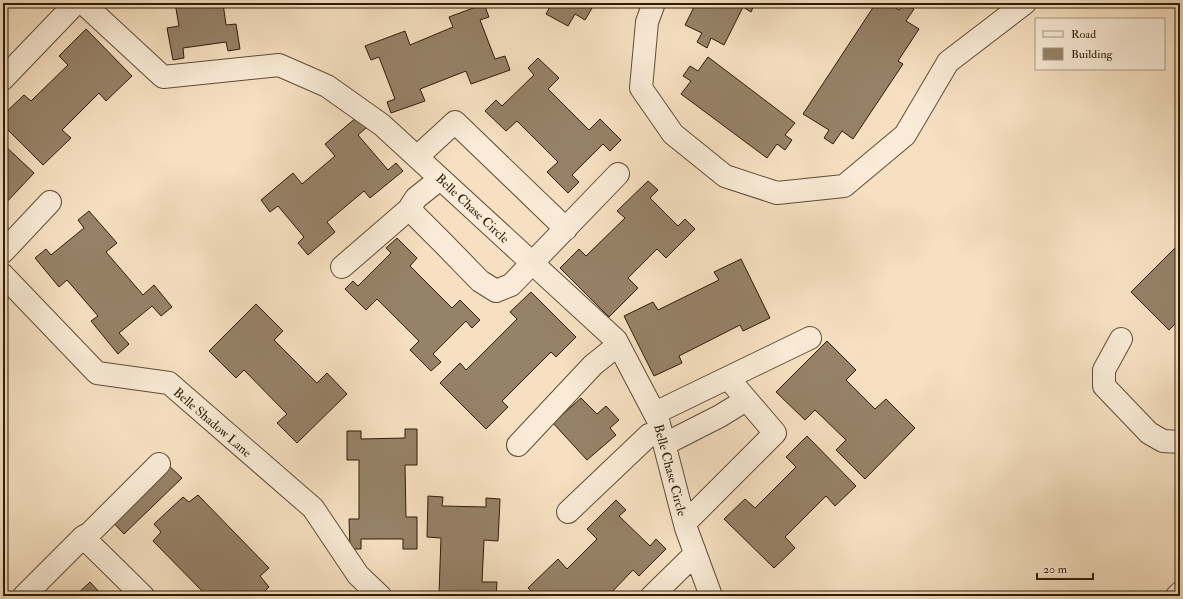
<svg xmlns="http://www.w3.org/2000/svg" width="1183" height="599" viewBox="0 0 1183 599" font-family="'IM FELL Double Pica',serif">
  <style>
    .building { fill: #968268; stroke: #2d1c07 }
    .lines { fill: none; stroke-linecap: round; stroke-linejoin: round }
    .minor-casing { stroke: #5f4d36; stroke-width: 24 }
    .minor { stroke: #f9ebd7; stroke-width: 22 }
    .labels { text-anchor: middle; stroke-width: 3; stroke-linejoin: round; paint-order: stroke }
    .street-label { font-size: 13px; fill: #2d1c07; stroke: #f9ebd7 }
  </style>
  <rect width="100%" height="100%" fill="#f6e0c1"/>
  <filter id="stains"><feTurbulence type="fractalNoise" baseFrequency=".005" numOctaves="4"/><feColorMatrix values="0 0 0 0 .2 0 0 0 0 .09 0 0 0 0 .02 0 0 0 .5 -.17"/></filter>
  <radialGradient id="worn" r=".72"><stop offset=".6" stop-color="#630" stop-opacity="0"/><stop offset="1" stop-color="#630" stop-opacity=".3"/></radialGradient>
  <path class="building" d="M 175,3 L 223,3 L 226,25 L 236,24 L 240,49 L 228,51 L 226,42 L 183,48 L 184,58 L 173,60 L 167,28 L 179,26 Z
    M 552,3 L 595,3 L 585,20 L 575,14 L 568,26 L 546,14 Z
    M 696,3 L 755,3 L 751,12 L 743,7 L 724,45 L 711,38 L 707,48 L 697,42 L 702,33 L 685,25 Z
    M 876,3 L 888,3 L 899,10 L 904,3 L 905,3 L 914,9 L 906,21 L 919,29 L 898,61 L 903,64 L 853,139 L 842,131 L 833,144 L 824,138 L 829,130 L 803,114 Z
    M 484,4 L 489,17 L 480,20 L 495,59 L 505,56 L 510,70 L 471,84 L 466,71 L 420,89 L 425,101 L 391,113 L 387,102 L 395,99 L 379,57 L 371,60 L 365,46 L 405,31 L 410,45 L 453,27 L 449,17 Z
    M 86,29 L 132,76 L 106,101 L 99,93 L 62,130 L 71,138 L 43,165 L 3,125 L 3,115 L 24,95 L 31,101 L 68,65 L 59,56 Z
    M 708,57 L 795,123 L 785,135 L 792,140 L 785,150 L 777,144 L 767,158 L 681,94 L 691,81 L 683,76 L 690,66 L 698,71 Z
    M 538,58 L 559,78 L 548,89 L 589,130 L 600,119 L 621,140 L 610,151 L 603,144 L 572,175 L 579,182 L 568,193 L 547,172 L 558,162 L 517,121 L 506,131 L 485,111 L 496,100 L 502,106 L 534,75 L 528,68 Z
    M 357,117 L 366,128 L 358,135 L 388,170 L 396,163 L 403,171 L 370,198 L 364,191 L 327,222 L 335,232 L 308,255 L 298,243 L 304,237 L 278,206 L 270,212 L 261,200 L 293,173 L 302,184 L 335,156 L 325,144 Z
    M 3,144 L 34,173 L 3,206 Z
    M 648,181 L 658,190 L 650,198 L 678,226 L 685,219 L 695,229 L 666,258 L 657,249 L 628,278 L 638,288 L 609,317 L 560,268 L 579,249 L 586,256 L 625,218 L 617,211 Z
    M 89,211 L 117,243 L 106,252 L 143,295 L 154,285 L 172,307 L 161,316 L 152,306 L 119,333 L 129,344 L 118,354 L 91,321 L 98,316 L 67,280 L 59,287 L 35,258 L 46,249 L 51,255 L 84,228 L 78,220 Z
    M 397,238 L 417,258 L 410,266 L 452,308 L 460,300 L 480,320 L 472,328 L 466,321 L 433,354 L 441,362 L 431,371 L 410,350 L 419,341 L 377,299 L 366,310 L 345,289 L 353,281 L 358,286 L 391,253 L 386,248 Z
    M 1176,247 L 1180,252 L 1180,329 L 1175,324 L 1169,330 L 1131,292 Z
    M 741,259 L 770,318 L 743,331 L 740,325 L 679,356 L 682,363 L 654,376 L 624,316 L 653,302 L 658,310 L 719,280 L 714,272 Z
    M 531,292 L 576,337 L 556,357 L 551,352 L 502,401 L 508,407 L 486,429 L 440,383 L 460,363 L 466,370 L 517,319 L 510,312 Z
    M 256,304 L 283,331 L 274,340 L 317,383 L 327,373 L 347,394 L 297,443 L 277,423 L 287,414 L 244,370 L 236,378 L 209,351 Z
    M 827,341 L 856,370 L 846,380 L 875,409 L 886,399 L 915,428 L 865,479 L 836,450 L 846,440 L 815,410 L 805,420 L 776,392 Z
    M 581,398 L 597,414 L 606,406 L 619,420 L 610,428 L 616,435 L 587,460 L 553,423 Z
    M 405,429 L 417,429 L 417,465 L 405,465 L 406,517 L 417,517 L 417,549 L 403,549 L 403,539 L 361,539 L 361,549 L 350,549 L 349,519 L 359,519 L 359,460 L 347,460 L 347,431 L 361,431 L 361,439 L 405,438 Z
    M 807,436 L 856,486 L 835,506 L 826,496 L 785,537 L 795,548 L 774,568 L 724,519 L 745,499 L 755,508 L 796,467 L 786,457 Z
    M 166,463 L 182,478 L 124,534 L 109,518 Z
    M 198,495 L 269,568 L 260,576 L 269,587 L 260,596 L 207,596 L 153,541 L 161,532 L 154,524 L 183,497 L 189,502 Z
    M 428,496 L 443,497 L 442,506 L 486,507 L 486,498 L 500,499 L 498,541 L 484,540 L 482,582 L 497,582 L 496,596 L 424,596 L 424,593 L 439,594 L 441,538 L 427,537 Z
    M 616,500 L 626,510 L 619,516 L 650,546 L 656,539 L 666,549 L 639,576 L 633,570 L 608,596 L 549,596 L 545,592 L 541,596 L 536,596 L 528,588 L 558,559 L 567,569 L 597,539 L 587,529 Z
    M 90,582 L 103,596 L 75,596 Z"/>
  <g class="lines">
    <g class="minor-casing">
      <path id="minor" d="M 83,3 L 163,77 L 279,65 L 327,86 L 382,125 L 616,340 L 658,420 L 686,528 L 711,596
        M 654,3 L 647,22 L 641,88 L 673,134 L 725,176 L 777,193 L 844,186 L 905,135 L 948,62 L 1025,3
        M 3,79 L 76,3
        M 417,157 L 455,122 L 566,229
        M 440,179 L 416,198 L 409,209 L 445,245 L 480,281 L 496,291 L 511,285 L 618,174
        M 3,252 L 50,202
        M 342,267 L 409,209
        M 3,275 L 97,373 L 169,383 L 313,508 L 358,575 L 380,596
        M 1121,339 L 1104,370 L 1104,386 L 1149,433 L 1163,441 L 1180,442
        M 655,413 L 810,338
        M 665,444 L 720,416 L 746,400
        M 518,445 L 593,365 L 618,345
        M 568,512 L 649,435 L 661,432
        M 685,523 L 775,433 L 728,378
        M 83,537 L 90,533 L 159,464
        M 24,596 L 83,537 L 143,596
        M 652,596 L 695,554
        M 1177,596 L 1180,593"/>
    </g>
    <use href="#minor" class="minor"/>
  </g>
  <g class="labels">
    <g class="street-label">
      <text transform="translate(473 208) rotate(43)" y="5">Belle Chase Circle</text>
      <text transform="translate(213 422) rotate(41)" y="5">Belle Shadow Lane</text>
      <text transform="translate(671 470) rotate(75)" y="5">Belle Chase Circle</text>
    </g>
  </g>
  <rect width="1183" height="599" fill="none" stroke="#f6e0c1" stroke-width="16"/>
  <rect x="4" y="4" width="1175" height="591" fill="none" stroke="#2d1c07" stroke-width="2"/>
  <rect x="8" y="8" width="1167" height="583" fill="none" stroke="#2d1c07"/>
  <rect x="1035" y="18" width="130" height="52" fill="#f9ebd7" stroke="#a79884"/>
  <rect x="1043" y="31" width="20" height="6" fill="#f9ebd7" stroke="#a79884"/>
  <text x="1071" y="38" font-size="12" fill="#2d1c07">Road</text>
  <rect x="1043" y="48" width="20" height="12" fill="#968268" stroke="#a79884"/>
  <text x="1071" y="58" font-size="12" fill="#2d1c07">Building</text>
  <path d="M1037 573v6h56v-6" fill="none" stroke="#2d1c07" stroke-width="2"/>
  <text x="1043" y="573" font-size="12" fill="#2d1c07" stroke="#f9ebd7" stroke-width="3" paint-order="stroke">20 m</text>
  <rect width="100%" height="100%" filter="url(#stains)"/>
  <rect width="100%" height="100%" fill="url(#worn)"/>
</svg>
